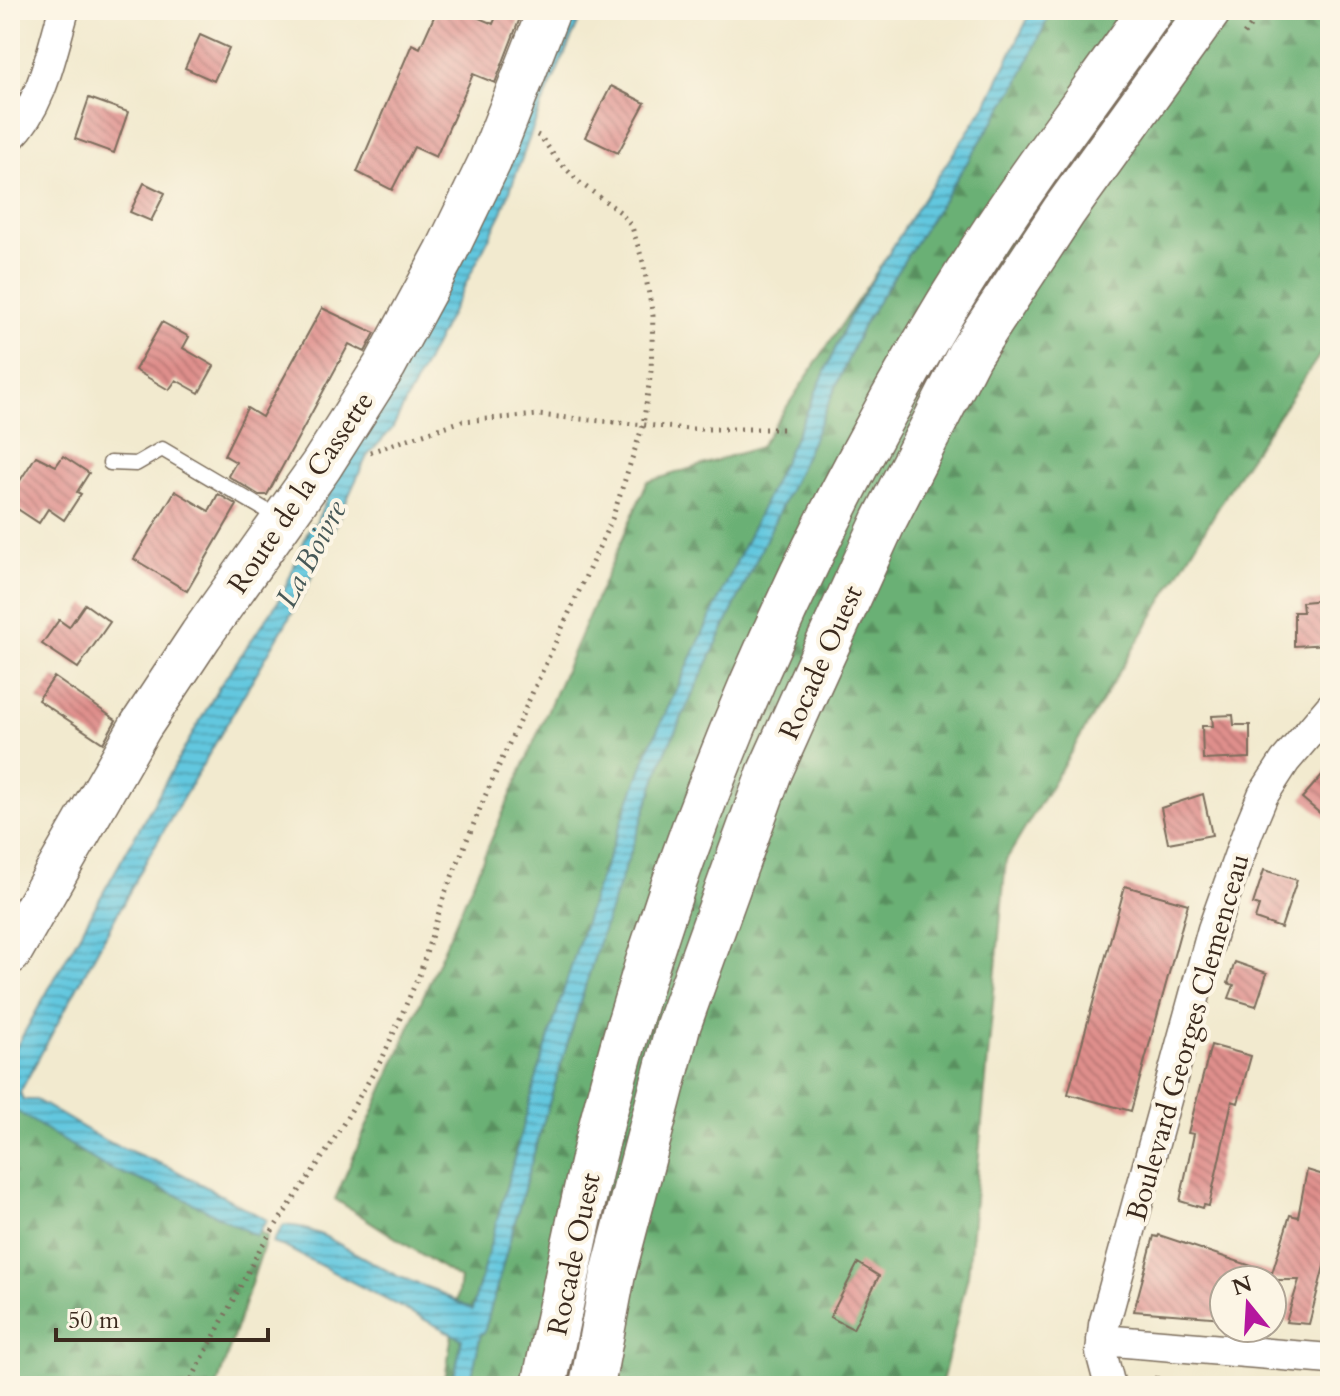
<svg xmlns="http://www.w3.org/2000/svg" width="1340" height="1396" viewBox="0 0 1340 1396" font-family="Cardo,serif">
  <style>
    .forest { fill: url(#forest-firs); stroke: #526d49; stroke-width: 2 }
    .water { fill: url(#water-rules); stroke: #4e787e; stroke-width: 2 }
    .building { fill: url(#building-back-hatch) }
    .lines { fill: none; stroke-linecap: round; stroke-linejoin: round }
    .lane-casing { stroke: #7b6d5c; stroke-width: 17 }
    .street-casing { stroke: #7b6d5c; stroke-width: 33 }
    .secondary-casing { stroke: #7b6d5c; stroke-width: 45 }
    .primary-casing { stroke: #7b6d5c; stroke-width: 47 }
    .path { stroke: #7b6d5c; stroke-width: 5; stroke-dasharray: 2 6; stroke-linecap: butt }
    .lane { stroke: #fff; stroke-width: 14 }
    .street { stroke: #fff; stroke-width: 30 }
    .secondary { stroke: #fff; stroke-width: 42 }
    .primary { stroke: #fff; stroke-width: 44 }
    .labels { text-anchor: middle; stroke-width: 8; stroke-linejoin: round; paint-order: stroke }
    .street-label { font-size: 28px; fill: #3b2a1e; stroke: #fcf5e5 }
    .water-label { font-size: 30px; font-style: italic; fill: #475958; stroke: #fcf5e5 }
  </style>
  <defs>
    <pattern id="forest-firs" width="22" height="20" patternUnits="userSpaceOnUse" patternTransform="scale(2)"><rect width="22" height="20" fill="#6ab074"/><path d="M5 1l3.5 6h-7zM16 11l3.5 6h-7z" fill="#588f5f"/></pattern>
    <pattern id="water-rules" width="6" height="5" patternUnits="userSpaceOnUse" patternTransform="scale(2)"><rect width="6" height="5" fill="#62c7df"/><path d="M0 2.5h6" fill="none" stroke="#52a2b4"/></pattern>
    <pattern id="building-back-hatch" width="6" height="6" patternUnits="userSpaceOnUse" patternTransform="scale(2)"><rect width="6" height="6" fill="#df8f8c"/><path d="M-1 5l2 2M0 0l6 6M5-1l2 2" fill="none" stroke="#b67572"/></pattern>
  </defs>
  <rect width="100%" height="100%" fill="#fcf5e5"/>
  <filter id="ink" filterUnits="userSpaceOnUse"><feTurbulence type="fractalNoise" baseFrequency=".0125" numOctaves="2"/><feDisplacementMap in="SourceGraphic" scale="16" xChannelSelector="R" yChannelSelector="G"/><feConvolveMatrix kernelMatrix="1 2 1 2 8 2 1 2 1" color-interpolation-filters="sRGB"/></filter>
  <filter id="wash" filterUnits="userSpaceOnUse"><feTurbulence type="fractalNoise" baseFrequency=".006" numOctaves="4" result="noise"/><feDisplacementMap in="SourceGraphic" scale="32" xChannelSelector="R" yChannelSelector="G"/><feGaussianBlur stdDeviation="1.8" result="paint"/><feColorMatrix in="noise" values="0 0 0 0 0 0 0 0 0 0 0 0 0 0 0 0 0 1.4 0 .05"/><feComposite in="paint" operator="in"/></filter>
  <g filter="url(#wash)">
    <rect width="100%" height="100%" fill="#f2eacf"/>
    <path class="forest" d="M 1051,10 L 1330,10 L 1330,340 L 1241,470 L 1006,860 L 968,1275 L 941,1386 L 444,1386 L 460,1279 L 335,1199 L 647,482 L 760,447 Z
      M 10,1097 L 267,1236 L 217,1386 L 10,1386 Z"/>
    <path class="water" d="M 564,10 L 584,10 L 539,112 L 502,212 L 392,429 L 367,456 L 305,591 L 150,854 L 20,1092 L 23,1100 L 36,1100 L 106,1141 L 171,1168 L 267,1220 L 256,1236 L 175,1194 L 104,1166 L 10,1107 L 10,1058 L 219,687 L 282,596 L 311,524 L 315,525 L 329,494 L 333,472 Z
      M 1032,10 L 1052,10 L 1018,83 L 863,325 L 810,446 L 666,751 L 599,942 L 536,1146 L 484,1333 L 481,1333 L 470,1386 L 452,1386 L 462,1339 L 285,1247 L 272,1243 L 284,1225 L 300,1227 L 324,1236 L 397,1276 L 437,1291 L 472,1310 L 538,1072 L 592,900 L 650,746 L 809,407 L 849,318 L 916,209 L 987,103 Z"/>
    <g id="blocks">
      <path class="building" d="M 437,10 L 460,10 L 493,24 L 499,10 L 523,10 L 495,83 L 473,74 L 436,157 L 414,147 L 392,190 L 357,172 L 412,44 L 420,48 Z
        M 200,35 L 229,48 L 214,81 L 185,68 Z
        M 611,86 L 645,103 L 618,153 L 585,137 Z
        M 89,98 L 128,112 L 114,153 L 75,139 Z
        M 144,183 L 165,193 L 151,221 L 130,212 Z
        M 322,308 L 375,333 L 365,352 L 349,344 L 267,495 L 259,495 L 228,476 L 236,462 L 224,455 L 247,408 L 262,417 Z
        M 162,322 L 189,337 L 183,348 L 214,366 L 199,393 L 176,380 L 169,390 L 135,370 Z
        M 36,456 L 56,466 L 63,456 L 89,473 L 77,492 L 81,494 L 64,520 L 48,509 L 39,523 L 10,504 L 10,496 Z
        M 175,491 L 209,511 L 218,494 L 237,505 L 187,591 L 134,559 Z
        M 1324,600 L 1326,612 L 1330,612 L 1330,644 L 1294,646 L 1294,612 L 1303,612 L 1302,602 Z
        M 85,604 L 110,622 L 78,668 L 42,644 L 59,620 L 69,627 Z
        M 54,677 L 116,720 L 103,743 L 38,700 Z
        M 1233,715 L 1234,725 L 1250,725 L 1250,758 L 1203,760 L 1202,726 L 1213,726 L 1212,716 Z
        M 1330,766 L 1330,822 L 1302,798 Z
        M 1203,794 L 1212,835 L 1168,843 L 1161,808 Z
        M 1264,870 L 1297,880 L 1281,928 L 1255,919 L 1259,906 L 1253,904 Z
        M 1125,886 L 1188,904 L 1131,1111 L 1068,1094 Z
        M 1235,962 L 1267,973 L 1256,1006 L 1229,998 L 1234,985 L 1228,983 Z
        M 1211,1045 L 1251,1056 L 1238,1103 L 1232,1101 L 1209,1206 L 1204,1205 L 1203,1208 L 1180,1201 L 1194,1134 L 1188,1133 Z
        M 1307,1170 L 1330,1177 L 1330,1243 L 1309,1324 L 1286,1322 L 1299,1280 L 1224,1280 L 1224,1318 L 1134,1311 L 1154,1236 L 1158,1237 L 1159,1235 L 1272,1273 L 1290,1215 L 1298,1217 Z
        M 858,1263 L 879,1276 L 853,1329 L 830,1317 Z"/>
    </g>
  </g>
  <g filter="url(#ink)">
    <use href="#blocks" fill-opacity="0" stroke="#7b6d5c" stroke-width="2"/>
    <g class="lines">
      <g class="lane-casing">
        <path id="lane" d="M 110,463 L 136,464 L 162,449 L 279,518"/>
      </g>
      <g class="street-casing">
        <path id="street" d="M 10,137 C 43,104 51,53 64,10
          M 1102,1340 L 1330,1359
          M 1110,1386 L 1101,1352 L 1104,1325 L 1213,929 L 1248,831 L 1263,795 L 1285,761 L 1330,708"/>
      </g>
      <g class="secondary-casing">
        <path id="secondary" d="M 10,953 L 140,727 L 201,635 L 321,466 L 385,365 L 446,252 L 490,161 L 549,10"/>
      </g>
      <g class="primary-casing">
        <path id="primary" d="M 544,1386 C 560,1309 576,1232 594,1155 C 653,911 746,672 864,451 C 914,357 970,264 1031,177 C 1070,121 1112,66 1151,10
          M 592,1386 L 613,1274 L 678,1026 L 769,774 L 809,685 L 884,521 L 969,355 L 1064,211 L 1209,10"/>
      </g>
      <path class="path" d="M 1244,34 L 1263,10
        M 370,452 L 462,421 L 538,415 L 688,429 L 787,429
        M 188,1386 L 261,1247 L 330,1146 L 383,1057 L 420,973 L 444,896 L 486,794 L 612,519 L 643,425 L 651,371 L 653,316 L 643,262 L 632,227 L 620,212 L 579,182 L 555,157 L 541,137 L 535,134
        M 1156,1386 L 1157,1371"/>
      <use href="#lane" class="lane"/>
      <use href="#street" class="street"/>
      <use href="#secondary" class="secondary"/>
      <use href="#primary" class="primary"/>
    </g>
  </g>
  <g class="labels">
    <g class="street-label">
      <text transform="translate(300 492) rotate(-56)" y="10">Route de la Cassette</text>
      <text transform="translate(820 662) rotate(-66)" y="10">Rocade Ouest</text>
      <text transform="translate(1187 1037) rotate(-74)" y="10">Boulevard Georges Clemenceau</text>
      <text transform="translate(573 1254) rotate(-78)" y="10">Rocade Ouest</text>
    </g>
    <g class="water-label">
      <text transform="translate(311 554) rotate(-62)" y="10">La Boivre</text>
    </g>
  </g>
  <rect width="1340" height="1396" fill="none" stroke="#fcf5e5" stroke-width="40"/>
  <g transform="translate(1248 1304) rotate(342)"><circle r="38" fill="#fcf5e5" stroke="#afa495" stroke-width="2"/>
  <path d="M0-6L14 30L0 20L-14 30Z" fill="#b5179e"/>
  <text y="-12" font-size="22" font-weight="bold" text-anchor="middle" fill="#3b2a1e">N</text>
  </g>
  <path d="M56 1328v12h212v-12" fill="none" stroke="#3b2a1e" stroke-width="4"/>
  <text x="68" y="1328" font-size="24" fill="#3b2a1e" stroke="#fcf5e5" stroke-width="6" paint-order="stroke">50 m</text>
</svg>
